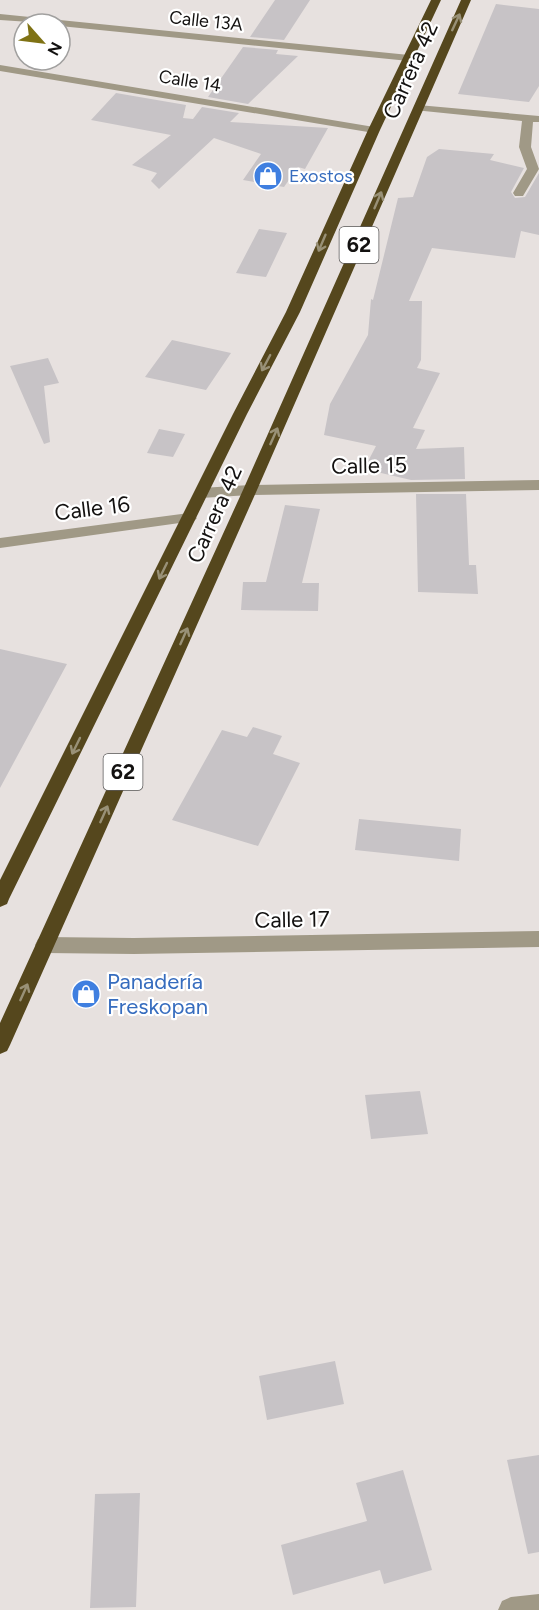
<svg xmlns="http://www.w3.org/2000/svg" width="539" height="1610" viewBox="0 0 539 1610" font-family="Figtree,sans-serif">
  <style>
    .building { fill: #c7c3c6 }
    .lines { fill: none; stroke-linecap: round; stroke-linejoin: round }
    .street { fill: #a09986; fill-rule: evenodd }
    .highway { fill: #55471d; fill-rule: evenodd }
    .oneway { stroke: #999177 }
    .labels { text-anchor: middle; stroke-width: 4.5; stroke-linejoin: round; paint-order: stroke }
    .far-street-label { font-size: 18px; fill: #131110; stroke: #fff }
    .far-shop-label { font-size: 18px; fill: #366cbe; stroke: #fff; text-anchor: start }
    .shield { fill: #fff; stroke: #5a5858; stroke-width: 1.5 }
    .shield-label { font-size: 21px; font-weight: bold; fill: #131110 }
    .street-label { font-size: 22px; fill: #131110; stroke: #fff }
    .shop-label { font-size: 22px; fill: #366cbe; stroke: #fff; text-anchor: start }
  </style>
  <rect width="100%" height="100%" fill="#e7e1df"/>
  <path class="building" d="M 275,0 L 310,0 L 284,40 L 250,37 Z
    M 496,4 L 539,9 L 539,86 L 529,102 L 458,94 Z
    M 243,47 L 278,50 L 276,54 L 298,56 L 248,104 L 208,97 Z
    M 116,93 L 186,105 L 183,118 L 193,119 L 202,107 L 239,113 L 230,122 L 328,128 L 305,169 L 298,167 L 284,187 L 243,180 L 261,154 L 214,138 L 159,189 L 151,181 L 157,173 L 132,165 L 171,135 L 91,120 Z
    M 439,149 L 494,154 L 490,160 L 524,168 L 511,192 L 515,198 L 525,197 L 539,173 L 539,235 L 521,231 L 515,258 L 432,248 L 409,301 L 422,301 L 421,360 L 417,368 L 440,373 L 413,428 L 425,430 L 416,449 L 464,447 L 465,479 L 411,480 L 364,469 L 376,446 L 324,435 L 330,404 L 368,335 L 371,299 L 373,300 L 398,198 L 413,197 L 427,157 Z
    M 259,229 L 287,233 L 266,277 L 236,273 Z
    M 172,340 L 231,353 L 206,390 L 145,377 Z
    M 48,358 L 59,383 L 44,386 L 50,442 L 44,444 L 10,366 Z
    M 159,429 L 185,434 L 173,457 L 147,453 Z
    M 416,494 L 466,494 L 469,565 L 476,565 L 478,594 L 418,592 Z
    M 285,505 L 320,509 L 302,583 L 319,583 L 318,611 L 241,610 L 243,582 L 266,582 Z
    M 0,649 L 67,664 L 0,788 Z
    M 253,727 L 282,736 L 273,754 L 300,763 L 258,846 L 172,820 L 222,730 L 247,737 Z
    M 359,819 L 461,829 L 459,861 L 355,850 Z
    M 420,1091 L 428,1134 L 371,1139 L 365,1095 Z
    M 335,1361 L 344,1404 L 267,1420 L 259,1376 Z
    M 539,1455 L 539,1552 L 528,1554 L 507,1460 Z
    M 403,1470 L 432,1570 L 384,1584 L 380,1570 L 293,1595 L 281,1545 L 367,1521 L 356,1483 Z
    M 140,1493 L 136,1607 L 90,1608 L 95,1494 Z"/>
  <g class="lines">
    <path class="street" d="M 0,14 L 409,55 L 414,58 L 409,61 L 60,26 L 60,24 L 0,20 Z
      M 0,65 L 374,127 L 380,130 L 374,133 L 0,71 Z
      M 418,105 L 539,116 L 539,122 L 533,122 L 531,147 L 539,169 L 523,196 L 515,196 L 513,193 L 527,169 L 519,147 L 522,121 L 414,110 L 414,106 Z
      M 539,480 L 539,490 L 250,495 L 201,498 L 194,493 L 201,488 L 250,485 Z
      M 189,513 L 197,518 L 194,521 L 0,548 L 0,538 Z
      M 539,931 L 539,947 L 134,954 L 45,953 L 38,951 L 35,945 L 38,939 L 45,937 L 134,938 Z
      M 539,1594 L 539,1610 L 498,1610 L 502,1601 L 511,1597 Z"/>
    <path class="highway" d="M 431,0 L 441,0 L 380,130 L 300,312 L 247,414 L 9,899 L 7,904 L 0,907 L 0,880 L 233,414 L 286,312 L 368,130 Z
      M 461,0 L 471,0 L 257,490 L 10,1045 L 7,1051 L 0,1054 L 0,1023 L 243,490 Z"/>
  </g>
  <defs><path id="oneway-shaft" d="M-6 0H5M1.5-3L5.5 0L1.5 3" fill="none" stroke-width="1.6" stroke-linecap="round" stroke-linejoin="round" transform="scale(1.5)"/></defs>
  <g class="oneway">
    <use href="#oneway-shaft" transform="translate(456 22) rotate(-65)"/>
    <use href="#oneway-shaft" transform="translate(378 200) rotate(-67)"/>
    <use href="#oneway-shaft" transform="translate(322 243) rotate(113)"/>
    <use href="#oneway-shaft" transform="translate(266 363) rotate(118)"/>
    <use href="#oneway-shaft" transform="translate(274 436) rotate(-66)"/>
    <use href="#oneway-shaft" transform="translate(163 571) rotate(116)"/>
    <use href="#oneway-shaft" transform="translate(184 636) rotate(-66)"/>
    <use href="#oneway-shaft" transform="translate(76 746) rotate(116)"/>
    <use href="#oneway-shaft" transform="translate(104 814) rotate(-66)"/>
    <use href="#oneway-shaft" transform="translate(24 992) rotate(-66)"/>
  </g>
  <defs>
    <g id="shop-disc" transform="scale(1.5)"><circle r="9.5" fill="#3f7fe0" stroke="#fff"/><path d="M-5-2.5h2.3a2.7 3.5 0 0 1 5.4 0H5L5.5 6h-11ZM-1.5-2.5h3a1.5 2.3 0 0 0-3 0Z" fill="#fff"/></g>
  </defs>
  <g fill-rule="evenodd">
    <use href="#shop-disc" x="268" y="176"/>
    <use href="#shop-disc" x="86" y="994"/>
  </g>
  <g class="labels">
    <g class="far-street-label">
      <text transform="translate(206 21) rotate(6)" y="6">Calle 13A</text>
      <text transform="translate(190 81) rotate(9)" y="6">Calle 14</text>
    </g>
    <g class="far-shop-label">
      <text x="289" y="182">Exostos</text>
    </g>
    <g class="shield">
      <rect x="339.5" y="227" width="39" height="36" rx="4.5"/>
      <rect x="103.5" y="754" width="39" height="36" rx="4.5"/>
    </g>
    <g class="shield-label">
      <text x="359" y="252">62</text>
      <text x="123" y="779">62</text>
    </g>
    <g class="street-label">
      <text transform="translate(410 70) rotate(-66)" y="8">Carrera 42</text>
      <text transform="translate(369 465) rotate(-1)" y="8">Calle 15</text>
      <text transform="translate(92 508) rotate(-7)" y="8">Calle 16</text>
      <text transform="translate(214 514) rotate(-66)" y="8">Carrera 42</text>
      <text transform="translate(292 919) rotate(-1)" y="8">Calle 17</text>
    </g>
    <g class="shop-label">
      <text x="107" y="989">Panadería<tspan x="107" dy="25">Freskopan</tspan></text>
    </g>
  </g>
  <g transform="translate(42 42) rotate(118)"><circle r="28" fill="#ffffff" stroke="#a1a09f" stroke-width="1.5"/>
  <path d="M0-4.5L10 22L0 15L-10 22Z" fill="#7f7214"/>
  <text y="-9" font-size="16" font-weight="bold" text-anchor="middle" fill="#131110">N</text>
  </g>
</svg>
